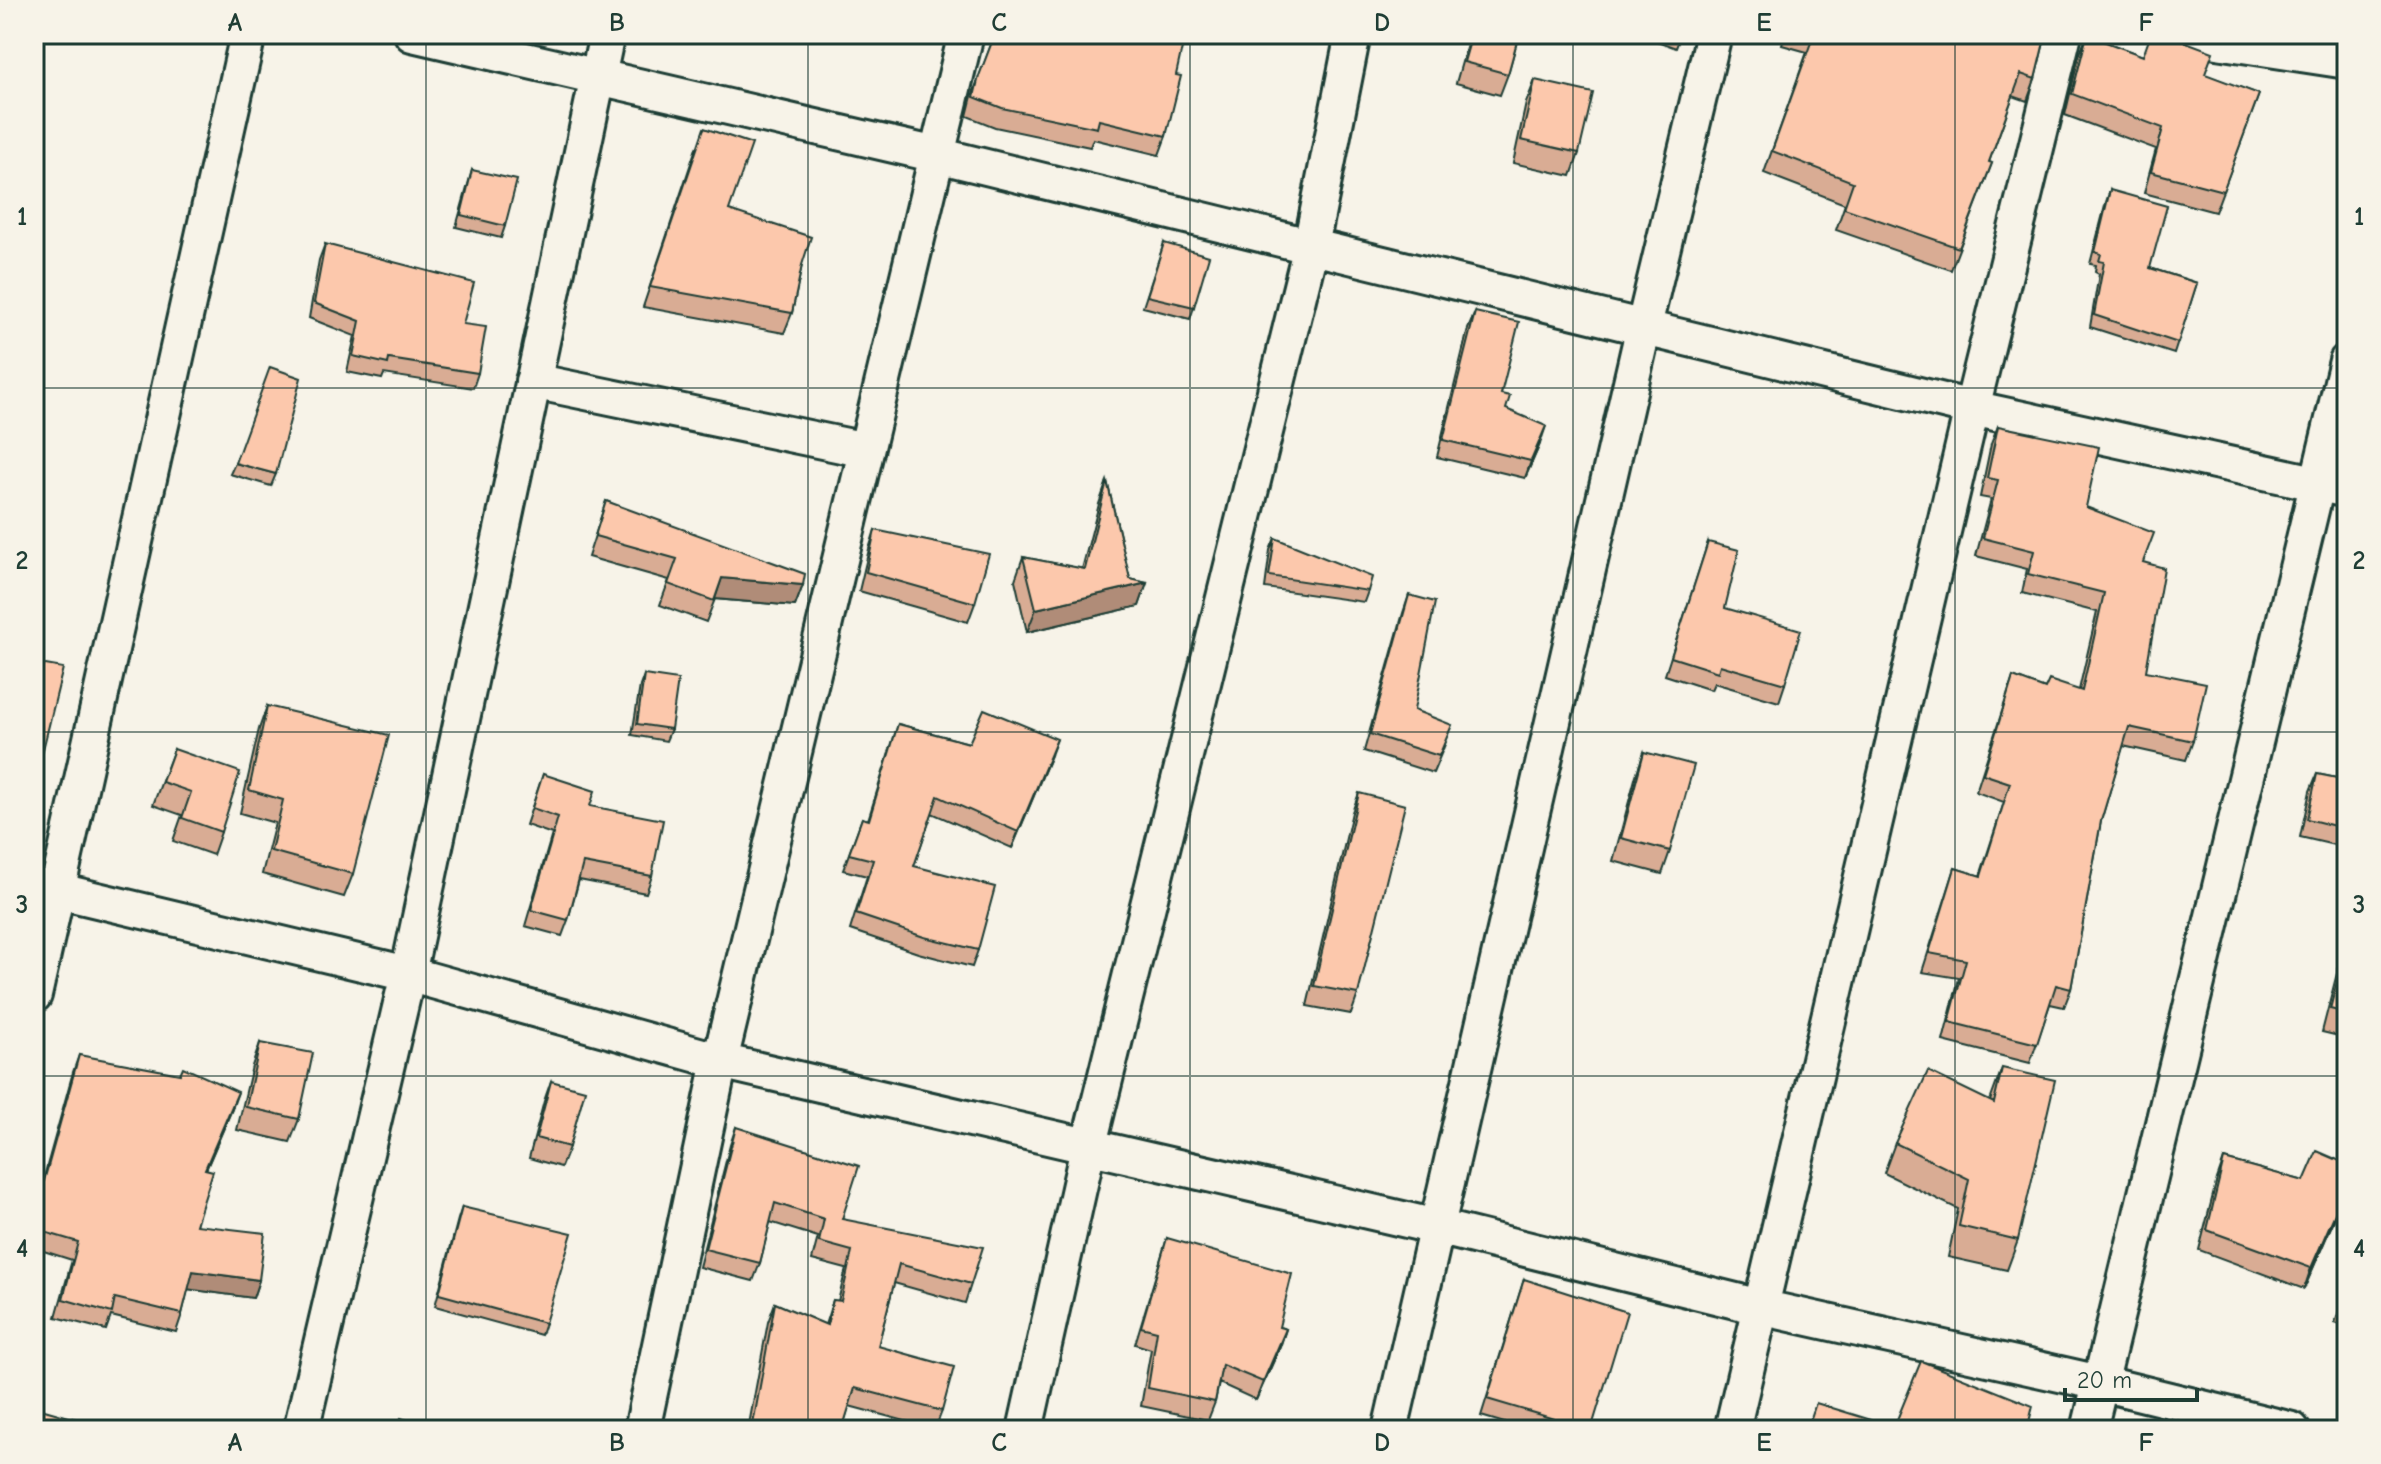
<svg xmlns="http://www.w3.org/2000/svg" width="2381" height="1464" viewBox="0 0 2381 1464" font-family="'Comic Neue',sans-serif">
  <style>
    .lines { fill: none; stroke-linecap: round; stroke-linejoin: round }
    .street-casing { stroke: #1f3d34; stroke-width: 40 }
    .street { stroke: #f7f3e8; stroke-width: 34 }
    .wall { fill: #d9ac94; stroke: #1f3d34; stroke-width: 2 }
    .shaded-wall { fill: #b08c78; stroke: #1f3d34; stroke-width: 2 }
    .building { fill: #fcc8ac; stroke: #1f3d34; stroke-width: 2 }
    .grid { fill: none; stroke: #1f3d34; stroke-width: 2; stroke-opacity: 0.55 }
    .neatline { fill: none; stroke: #1f3d34; stroke-width: 3 }
    .grid-label { font-size: 26px; text-anchor: middle; font-weight: bold; fill: #1f3d34 }
  </style>
  <rect width="100%" height="100%" fill="#f7f3e8"/>
  <filter id="ink" filterUnits="userSpaceOnUse"><feTurbulence type="fractalNoise" baseFrequency=".0125" numOctaves="2"/><feDisplacementMap in="SourceGraphic" scale="16" xChannelSelector="R" yChannelSelector="G"/><feConvolveMatrix kernelMatrix="1 2 1 2 8 2 1 2 1" color-interpolation-filters="sRGB"/></filter>
  <g filter="url(#ink)">
    <g class="lines">
      <g class="street-casing">
        <path id="street" d="M 412,34 L 937,155 L 1972,408 L 2347,490
          M 2171,34 L 2347,61
          M 533,381 L 866,450
          M 34,885 L 408,974 L 720,1061 L 1437,1227 L 1760,1307 L 2100,1383 L 2292,1430
          M 34,995 L 248,34
          M 301,1430 L 408,974 L 607,34
          M 642,1430 L 720,1061 L 966,34
          M 1025,1430 L 1088,1148 L 1311,246 L 1353,34
          M 1390,1430 L 1644,326 L 1714,34
          M 1732,1430 L 1972,408 L 2064,34
          M 2089,1430 L 2347,361"/>
      </g>
      <use href="#street" class="street"/>
    </g>
    <path class="wall" d="M 995,34 L 1176,75 L 1166,136 L 1159,155 L 1093,139 L 1090,147 L 995,127 L 967,116 L 972,96 Z
      M 1470,34 L 1519,34 L 1508,74 L 1500,95 L 1456,83 Z
      M 1638,34 L 1681,34 L 1676,48 Z
      M 1785,34 L 2046,34 L 2035,79 L 2027,101 L 2013,96 L 1989,162 L 1992,163 L 1951,270 L 1836,230 L 1845,204 L 1764,173 L 1807,52 L 1782,45 Z
      M 2303,34 L 2347,34 L 2347,41 Z
      M 2087,35 L 2143,56 L 2205,75 L 2259,94 L 2215,212 L 2144,193 L 2156,149 L 2065,115 L 2079,56 Z
      M 1535,80 L 1579,153 L 1571,176 L 1513,163 L 1526,103 Z
      M 696,148 L 729,210 L 802,265 L 792,313 L 784,333 L 643,307 Z
      M 472,170 L 505,226 L 501,238 L 456,227 Z
      M 2110,190 L 2150,268 L 2197,283 L 2174,354 L 2090,327 L 2099,274 L 2095,272 L 2096,265 L 2090,264 L 2106,202 Z
      M 1164,243 L 1194,307 L 1190,319 L 1143,307 Z
      M 325,244 L 463,324 L 478,373 L 473,388 L 384,374 L 382,379 L 347,372 L 355,336 L 309,318 L 319,260 Z
      M 1475,312 L 1506,409 L 1540,444 L 1525,478 L 1437,457 L 1468,329 Z
      M 1998,426 L 2143,562 L 2146,671 L 2193,741 L 2186,760 L 2123,746 L 2101,821 L 2071,989 L 2064,1007 L 2050,1004 L 2030,1063 L 1943,1041 L 1959,978 L 1922,972 L 1955,868 L 1980,876 L 2004,802 L 1976,792 L 2013,677 L 2045,689 L 2079,690 L 2097,612 L 2022,593 L 2027,569 L 1976,556 L 1991,499 L 1980,497 L 1991,444 Z
      M 235,463 L 276,474 L 271,486 L 230,474 Z
      M 1107,481 L 1130,579 L 1147,583 L 1139,606 L 1027,632 L 1015,580 L 1023,557 L 1082,569 L 1099,504 Z
      M 606,501 L 803,585 L 795,606 L 715,599 L 706,622 L 660,605 L 669,580 L 588,557 Z
      M 875,530 L 975,603 L 968,622 L 859,591 L 869,549 Z
      M 1275,538 L 1368,591 L 1364,602 L 1265,588 L 1270,550 Z
      M 1708,542 L 1725,608 L 1785,684 L 1779,702 L 1714,683 L 1711,690 L 1665,675 Z
      M 1409,595 L 1414,710 L 1446,742 L 1433,773 L 1364,751 L 1403,613 Z
      M 34,663 L 40,762 L 35,774 L 34,773 Z
      M 644,675 L 671,729 L 666,741 L 632,735 L 640,686 Z
      M 267,706 L 353,874 L 344,897 L 262,874 L 275,823 L 240,813 L 259,729 Z
      M 898,724 L 969,743 L 1051,755 L 1012,848 L 932,813 L 914,866 L 978,950 L 972,967 L 918,953 L 850,930 L 867,876 L 843,870 L 862,818 L 868,820 Z
      M 174,749 L 221,832 L 213,855 L 173,841 L 182,815 L 153,805 Z
      M 1644,752 L 1670,851 L 1662,874 L 1613,861 L 1636,775 Z
      M 543,774 L 590,806 L 652,876 L 646,893 L 579,880 L 568,920 L 562,936 L 525,926 L 552,834 L 526,825 Z
      M 2317,774 L 2347,780 L 2347,848 L 2300,837 L 2310,791 Z
      M 1359,793 L 1358,994 L 1351,1014 L 1307,1006 L 1352,812 Z
      M 2347,934 L 2347,1038 L 2322,1032 Z
      M 260,1043 L 299,1119 L 290,1142 L 237,1130 L 252,1066 Z
      M 79,1055 L 232,1109 L 206,1169 L 196,1225 L 259,1280 L 253,1298 L 188,1289 L 182,1314 L 176,1332 L 111,1316 L 106,1330 L 56,1317 L 72,1260 L 34,1248 L 34,1177 L 43,1180 L 73,1072 Z
      M 2002,1068 L 2018,1240 L 2007,1270 L 1948,1257 L 1958,1209 L 1884,1173 L 1895,1143 L 1990,1101 Z
      M 551,1081 L 569,1147 L 561,1167 L 529,1158 L 544,1101 Z
      M 736,1127 L 842,1219 L 971,1284 L 965,1303 L 894,1283 L 878,1346 L 942,1411 L 935,1429 L 849,1406 L 842,1430 L 748,1430 L 768,1322 L 775,1303 L 825,1325 L 833,1300 L 838,1301 L 846,1269 L 812,1260 L 818,1237 L 770,1222 L 760,1263 L 753,1281 L 699,1267 L 730,1145 Z
      M 2224,1159 L 2304,1181 L 2347,1164 L 2347,1190 L 2304,1289 L 2199,1250 L 2217,1179 Z
      M 462,1207 L 545,1323 L 541,1335 L 435,1306 L 458,1219 Z
      M 1167,1238 L 1279,1327 L 1286,1329 L 1280,1347 L 1256,1400 L 1219,1383 L 1215,1402 L 1208,1420 L 1141,1406 L 1151,1349 L 1135,1344 Z
      M 1524,1279 L 1591,1430 L 1528,1430 L 1481,1416 Z
      M 2347,1286 L 2347,1327 L 2335,1323 Z"/>
    <path class="shaded-wall" d="M 1546,426 L 1540,444 L 1525,478 L 1531,461 Z
      M 722,578 L 803,585 L 795,606 L 715,599 Z
      M 1147,583 L 1139,606 L 1027,632 L 1036,609 Z
      M 1057,739 L 1051,755 L 1012,848 L 1018,832 Z
      M 238,1092 L 232,1109 L 199,1186 L 205,1169 Z
      M 2347,1186 L 2347,1190 L 2304,1289 L 2311,1268 Z
      M 193,1271 L 259,1280 L 253,1298 L 186,1289 Z
      M 1286,1329 L 1280,1347 L 1256,1400 L 1263,1382 Z"/>
    <path class="building" d="M 995,34 L 1185,34 L 1176,75 L 1181,76 L 1166,136 L 1099,120 L 1097,128 L 1002,108 L 974,97 L 979,76 Z
      M 1472,34 L 1519,34 L 1508,74 L 1464,62 Z
      M 1814,34 L 2046,34 L 2035,79 L 2021,74 L 1989,162 L 1992,163 L 1959,248 L 1844,208 L 1853,182 L 1772,151 Z
      M 2151,34 L 2165,34 L 2213,52 L 2205,74 L 2259,94 L 2223,191 L 2151,172 L 2163,128 L 2072,94 L 2087,35 L 2143,56 Z
      M 1535,80 L 1593,93 L 1579,153 L 1521,140 Z
      M 704,128 L 752,144 L 729,210 L 811,237 L 802,265 L 792,313 L 650,287 Z
      M 472,170 L 517,180 L 505,226 L 461,215 Z
      M 2110,190 L 2167,206 L 2150,268 L 2197,283 L 2178,343 L 2094,315 L 2104,262 L 2099,261 L 2101,254 L 2095,252 Z
      M 1164,243 L 1209,256 L 1194,307 L 1147,296 Z
      M 325,244 L 474,283 L 463,324 L 486,327 L 478,373 L 389,359 L 388,364 L 353,356 L 360,321 L 314,303 Z
      M 1475,312 L 1519,322 L 1501,394 L 1510,396 L 1506,409 L 1546,426 L 1531,461 L 1443,440 Z
      M 270,367 L 301,378 L 276,474 L 235,463 Z
      M 1998,426 L 2099,447 L 2086,507 L 2154,533 L 2143,562 L 2164,568 L 2146,671 L 2206,683 L 2193,741 L 2129,727 L 2101,821 L 2071,989 L 2056,985 L 2037,1044 L 1949,1022 L 1966,960 L 1929,953 L 1955,868 L 1981,876 L 2010,783 L 1983,774 L 2013,677 L 2045,689 L 2049,680 L 2082,691 L 2104,593 L 2028,574 L 2034,551 L 1983,538 L 1998,480 L 1987,478 Z
      M 1107,481 L 1130,579 L 1147,583 L 1036,609 L 1023,557 L 1085,569 Z
      M 606,501 L 805,574 L 803,585 L 722,578 L 714,601 L 668,584 L 677,559 L 595,536 Z
      M 875,530 L 989,554 L 975,603 L 866,572 Z
      M 1275,538 L 1372,577 L 1368,591 L 1269,576 Z
      M 1708,542 L 1739,550 L 1725,608 L 1801,630 L 1785,684 L 1720,665 L 1718,672 L 1671,657 Z
      M 1409,595 L 1435,602 L 1414,710 L 1452,725 L 1439,756 L 1370,734 Z
      M 34,663 L 63,668 L 40,762 L 34,760 Z
      M 644,675 L 678,680 L 671,729 L 637,724 Z
      M 267,706 L 389,735 L 353,874 L 271,851 L 283,800 L 249,790 Z
      M 984,709 L 1057,739 L 1018,832 L 938,796 L 914,866 L 995,887 L 978,950 L 924,937 L 856,914 L 873,860 L 849,854 L 862,818 L 869,820 L 898,724 L 969,743 Z
      M 174,749 L 240,772 L 221,832 L 182,818 L 191,792 L 162,782 Z
      M 1644,752 L 1694,765 L 1670,851 L 1621,838 Z
      M 543,774 L 595,791 L 590,806 L 663,820 L 652,876 L 583,863 L 568,920 L 531,910 L 558,817 L 532,808 Z
      M 2317,774 L 2347,780 L 2347,829 L 2307,819 Z
      M 1359,793 L 1405,805 L 1358,994 L 1314,986 Z
      M 2347,944 L 2347,1013 L 2330,1009 Z
      M 260,1043 L 313,1053 L 299,1119 L 246,1107 Z
      M 79,1055 L 180,1074 L 183,1067 L 238,1092 L 205,1169 L 213,1171 L 196,1225 L 265,1233 L 259,1280 L 193,1271 L 182,1314 L 115,1298 L 112,1313 L 63,1299 L 78,1242 L 34,1229 L 34,1177 L 44,1181 Z
      M 2002,1068 L 2055,1080 L 2018,1240 L 1959,1226 L 1969,1179 L 1895,1143 L 1928,1071 L 1994,1103 Z
      M 551,1081 L 585,1090 L 569,1147 L 536,1138 Z
      M 736,1127 L 859,1166 L 842,1219 L 983,1247 L 971,1284 L 899,1264 L 878,1346 L 954,1367 L 942,1411 L 855,1388 L 842,1430 L 752,1430 L 775,1303 L 827,1325 L 833,1300 L 841,1301 L 852,1251 L 819,1242 L 824,1219 L 775,1203 L 760,1263 L 705,1249 Z
      M 2317,1151 L 2347,1164 L 2347,1186 L 2311,1268 L 2207,1230 L 2224,1159 L 2304,1181 Z
      M 462,1207 L 572,1233 L 545,1323 L 439,1294 Z
      M 1167,1238 L 1292,1274 L 1279,1327 L 1286,1329 L 1263,1382 L 1222,1365 L 1215,1402 L 1148,1388 L 1157,1331 L 1141,1327 Z
      M 1524,1279 L 1627,1312 L 1591,1430 L 1487,1399 Z
      M 2347,1288 L 2347,1314 L 2339,1312 Z
      M 1921,1361 L 2033,1406 L 2027,1430 L 1807,1430 L 1816,1403 L 1894,1427 Z
      M 34,1407 L 83,1421 L 81,1430 L 34,1430 Z
      M 401,1418 L 437,1430 L 397,1430 Z"/>
  </g>
  <path class="grid" d="M 426,34 L 426,1430M 808,34 L 808,1430M 1190,34 L 1190,1430M 1573,34 L 1573,1430M 1955,34 L 1955,1430M 34,388 L 2347,388M 34,732 L 2347,732M 34,1076 L 2347,1076"/>
  <rect width="2381" height="1464" fill="none" stroke="#f7f3e8" stroke-width="88"/>
  <path d="M2065 1388v12h132v-12" fill="none" stroke="#1f3d34" stroke-width="4"/>
  <text x="2077" y="1388" font-size="24" fill="#1f3d34" stroke="#f7f3e8" stroke-width="6" paint-order="stroke">20 m</text>
  <rect x="44" y="44" width="2293" height="1376" class="neatline"/>
  <g class="grid-label">
    <text x="235" y="31">A</text>
    <text x="617" y="31">B</text>
    <text x="999" y="31">C</text>
    <text x="1382" y="31">D</text>
    <text x="1764" y="31">E</text>
    <text x="2146" y="31">F</text>
    <text x="22" y="225">1</text>
    <text x="2359" y="225">1</text>
    <text x="22" y="569">2</text>
    <text x="2359" y="569">2</text>
    <text x="22" y="913">3</text>
    <text x="2359" y="913">3</text>
    <text x="22" y="1257">4</text>
    <text x="2359" y="1257">4</text>
    <text x="235" y="1451">A</text>
    <text x="617" y="1451">B</text>
    <text x="999" y="1451">C</text>
    <text x="1382" y="1451">D</text>
    <text x="1764" y="1451">E</text>
    <text x="2146" y="1451">F</text>
  </g>
</svg>
